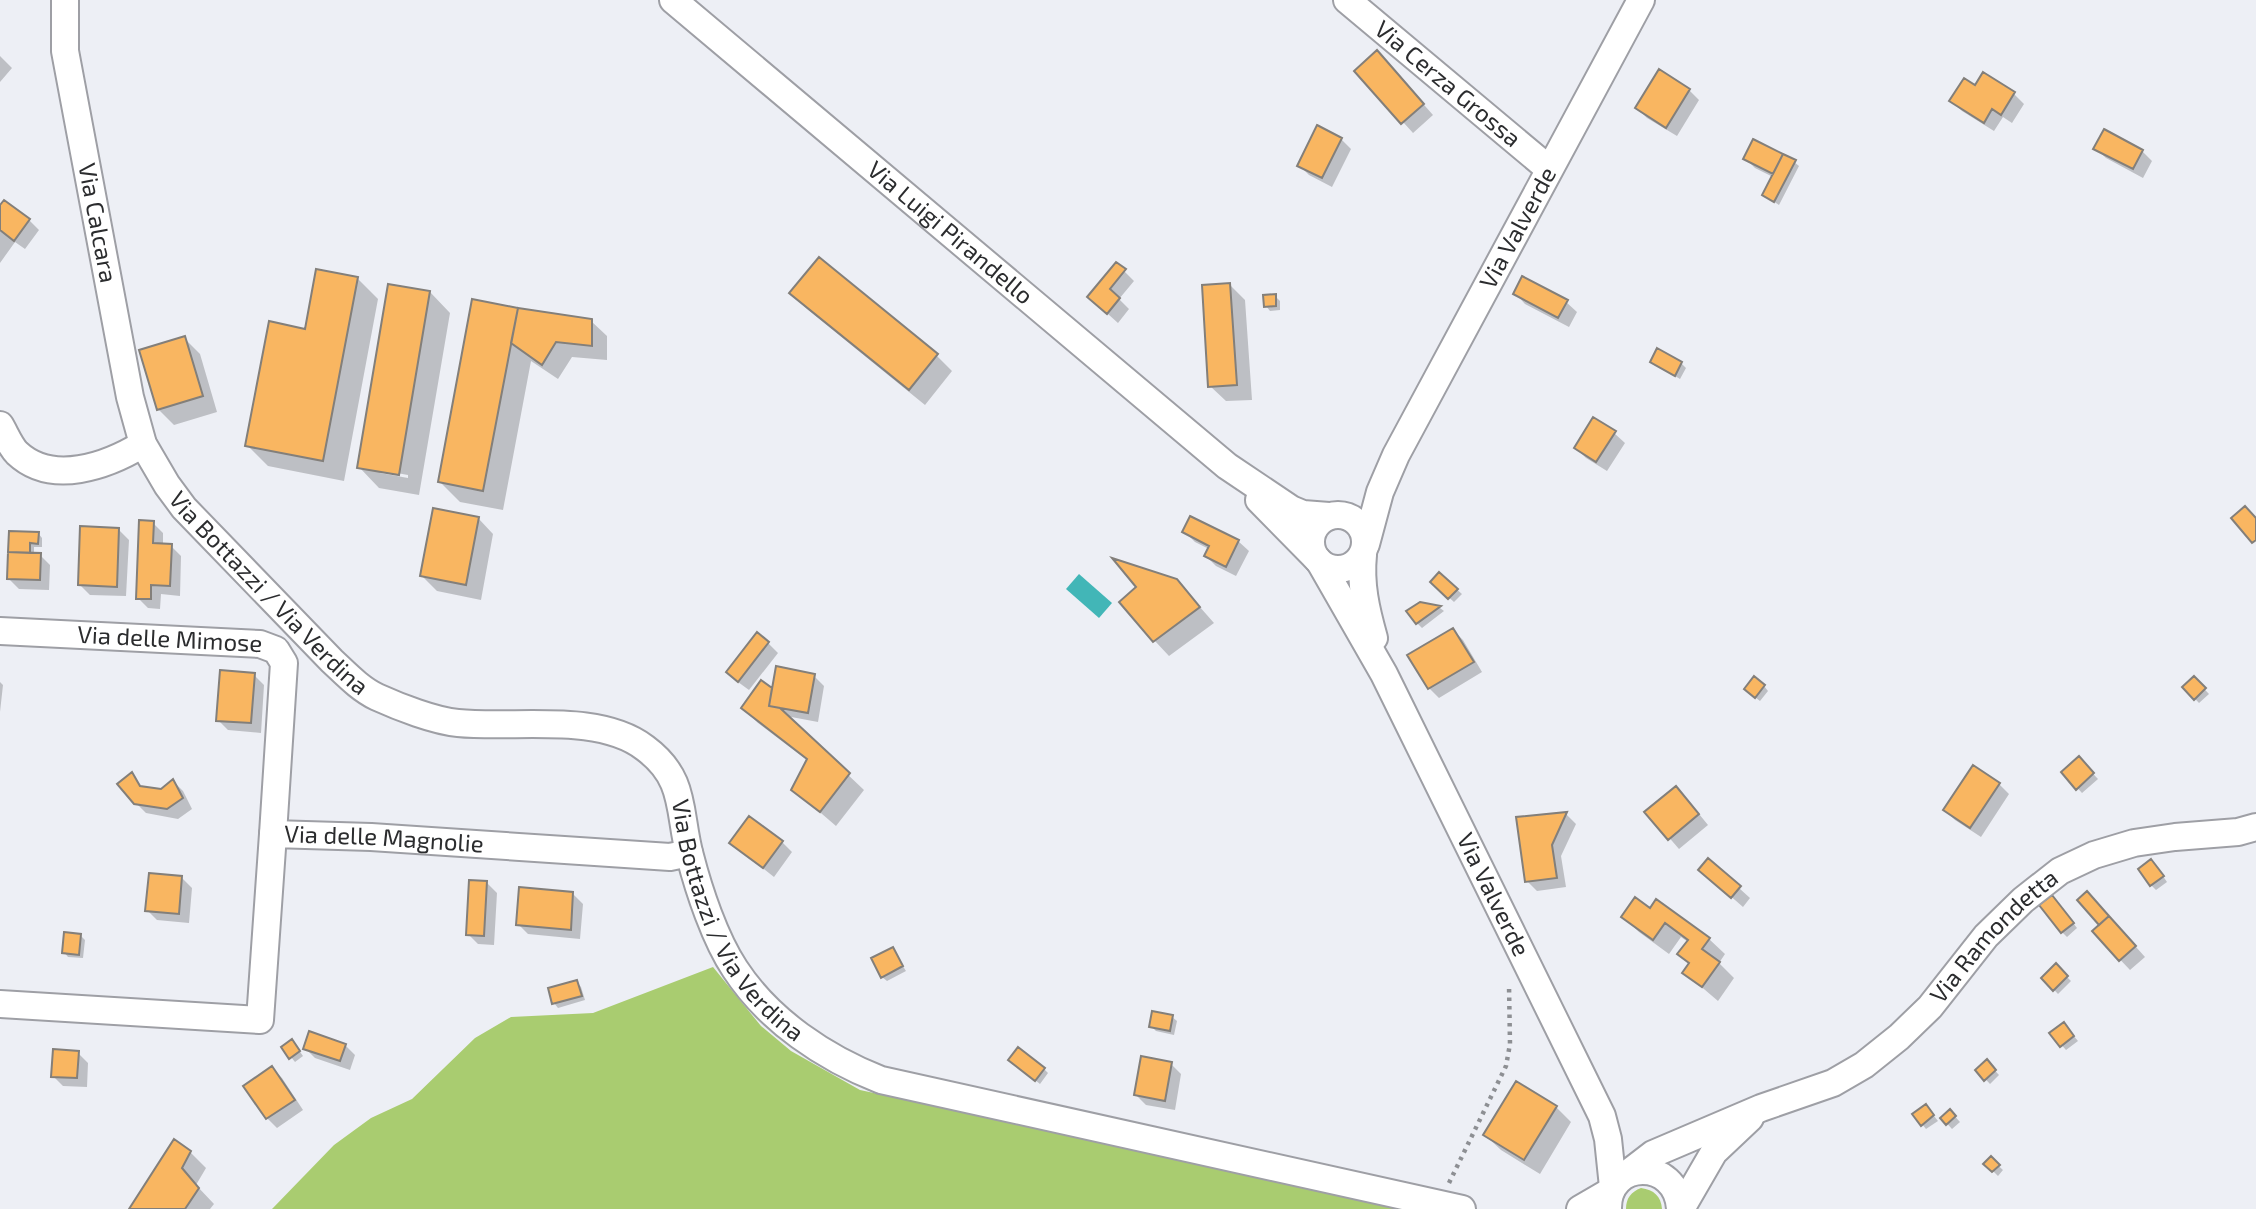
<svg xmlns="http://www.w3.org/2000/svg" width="2256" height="1209" viewBox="0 0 2256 1209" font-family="'Exo 2',sans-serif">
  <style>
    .green { fill: #a9cc70 }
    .water { fill: #42b6b7 }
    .shadow { fill: #0003; fill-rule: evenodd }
    .building { fill: #f9b661; stroke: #837f7a; stroke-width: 2 }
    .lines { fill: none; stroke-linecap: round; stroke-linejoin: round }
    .minor-casing { stroke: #9e9fa5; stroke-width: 30 }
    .path { stroke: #8d8f93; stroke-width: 4.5; stroke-dasharray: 3.5 5; stroke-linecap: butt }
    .minor { stroke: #fff; stroke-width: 26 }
    .labels { text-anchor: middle; stroke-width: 7; stroke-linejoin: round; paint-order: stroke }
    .street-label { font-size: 24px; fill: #2b2c2e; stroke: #fbfcfe }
  </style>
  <rect width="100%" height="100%" fill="#edeff5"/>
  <path class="green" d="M 713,967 L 761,1026 L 791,1051 L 860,1090 L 1413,1209 L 272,1209 L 334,1145 L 371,1118 L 412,1099 L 475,1038 L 511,1017 L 593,1013 Z
    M 1641,1188 C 1654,1190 1661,1196 1662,1209 L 1626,1209 C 1626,1198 1631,1192 1641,1188 Z"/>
  <path class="water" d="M 1079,574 L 1112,603 L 1099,618 L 1066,589 Z"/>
  <path class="shadow" d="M 0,56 L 12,68 L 0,82 Z
    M 1387,63 L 1433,115 L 1413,133 L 1357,71 Z
    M 1660,72 L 1689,90 L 1699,100 L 1677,136 L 1647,118 L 1637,108 Z
    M 1976,87 L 2014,94 L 2024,104 L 2012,123 L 2003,117 L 1994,131 L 1962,111 L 1952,101 Z
    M 1341,139 L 1351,149 L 1332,187 L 1309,175 L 1299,165 Z
    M 2095,148 L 2142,151 L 2152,161 L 2143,178 L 2106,158 Z
    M 1745,158 L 1794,162 L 1799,166 L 1779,205 L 1764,195 L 1773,177 L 1755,168 Z
    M 0,208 L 29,220 L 39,230 L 25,249 L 15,242 L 0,263 Z
    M 819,259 L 937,356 L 952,371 L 925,405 L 807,309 L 791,293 Z
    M 1124,271 L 1134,281 L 1119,299 L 1129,309 L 1118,323 L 1089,297 Z
    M 357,278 L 378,299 L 344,481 L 268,466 L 247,445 Z
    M 1230,285 L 1245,300 L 1252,400 L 1226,401 L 1210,386 Z
    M 430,292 L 450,313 L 419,495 L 379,488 L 359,467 ZM 380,470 L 408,475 L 408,478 L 380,473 Z
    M 1515,293 L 1566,302 L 1577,312 L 1569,327 L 1525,304 Z
    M 1275,296 L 1280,301 L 1280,310 L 1270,311 L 1266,306 Z
    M 473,302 L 591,321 L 607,336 L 607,360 L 572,357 L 558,379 L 531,361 L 503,510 L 460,502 L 440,482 Z
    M 184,338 L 200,354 L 217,412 L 174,425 L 158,409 Z
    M 1652,362 L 1681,363 L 1686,368 L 1680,379 Z
    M 1614,433 L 1625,443 L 1607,471 L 1586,458 L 1576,448 Z
    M 478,518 L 493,534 L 481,600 L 437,591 L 422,576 Z
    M 1191,518 L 1238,541 L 1249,551 L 1236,576 L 1216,566 L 1206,556 L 1209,549 L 1195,542 L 1185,532 Z
    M 153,523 L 163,533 L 163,546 L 171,546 L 181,556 L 180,596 L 161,594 L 160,609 L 148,608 L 138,598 Z
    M 119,530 L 129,540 L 126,596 L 90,595 L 79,584 Z
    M 10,532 L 38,533 L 42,538 L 42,547 L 34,547 L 34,554 L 40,555 L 50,565 L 49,590 L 19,589 L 9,579 Z
    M 1439,574 L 1462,594 L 1454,602 L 1432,582 Z
    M 1176,580 L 1214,623 L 1169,656 L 1154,640 Z
    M 1420,604 L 1440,608 L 1444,611 L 1422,628 L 1417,623 Z
    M 1453,630 L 1463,640 L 1482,672 L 1439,698 L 1429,688 Z
    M 768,643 L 778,653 L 749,690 L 738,682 Z
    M 254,675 L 264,685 L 261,733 L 228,730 L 218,720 Z
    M 814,676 L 824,686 L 818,722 L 786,716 L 864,790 L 836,826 L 793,789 L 808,761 L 758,723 L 743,708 L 761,683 L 773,691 Z
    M 2194,678 L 2209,694 L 2199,703 L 2184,687 Z
    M 0,682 L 3,685 L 0,712 Z
    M 1764,686 L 1768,691 L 1760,701 L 1751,694 Z
    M 2079,759 L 2098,779 L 2082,793 L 2063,772 Z
    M 132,775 L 144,789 L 161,791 L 173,781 L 183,791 L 192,809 L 178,819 L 146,813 L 135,802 Z
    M 1999,784 L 2009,794 L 1981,837 L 1955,820 L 1945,810 Z
    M 1686,798 L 1708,825 L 1679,849 L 1647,812 Z
    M 1566,814 L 1576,824 L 1561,856 L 1566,887 L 1537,891 L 1527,881 L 1518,818 Z
    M 782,842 L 792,852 L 774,877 L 731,843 Z
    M 1708,860 L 1750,898 L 1743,907 L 1711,879 Z
    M 2156,866 L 2167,882 L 2156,890 L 2151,885 Z
    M 182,878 L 192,888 L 189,923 L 157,920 L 147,910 Z
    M 487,883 L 497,893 L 494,945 L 478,944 L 468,934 Z
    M 573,894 L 583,904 L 580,939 L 528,934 L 518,924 Z
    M 2057,902 L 2077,928 L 2067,937 L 2062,932 Z
    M 1650,910 L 1709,939 L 1725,954 L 1719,963 L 1734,978 L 1718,1001 L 1684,972 L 1690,965 L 1680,954 L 1688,942 L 1681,937 L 1669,954 L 1639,932 L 1623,917 Z
    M 2119,928 L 2145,957 L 2130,970 L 2094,932 Z
    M 80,935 L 85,940 L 83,958 L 68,957 L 64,952 Z
    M 892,949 L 906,971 L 887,981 L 882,977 Z
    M 2056,966 L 2071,981 L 2058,994 L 2043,978 Z
    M 577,982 L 581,987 L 585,1000 L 558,1008 L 554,1003 Z
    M 1172,1017 L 1177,1021 L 1174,1035 L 1156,1031 L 1151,1026 Z
    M 2068,1029 L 2078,1041 L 2066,1050 L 2052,1034 Z
    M 345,1045 L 355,1055 L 350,1070 L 315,1058 L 305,1048 Z
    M 296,1046 L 303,1056 L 295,1062 L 291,1057 Z
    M 78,1053 L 88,1063 L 87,1087 L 63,1086 L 53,1076 Z
    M 1987,1062 L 1999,1075 L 1990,1084 L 1977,1070 Z
    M 1015,1064 L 1044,1069 L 1048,1073 L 1040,1084 Z
    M 1171,1064 L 1181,1074 L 1175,1110 L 1146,1105 L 1136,1095 Z
    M 272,1068 L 282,1078 L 303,1110 L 277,1128 L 267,1118 Z
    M 1556,1107 L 1571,1122 L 1540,1174 L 1501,1150 L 1485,1135 Z
    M 1930,1111 L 1938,1121 L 1926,1129 L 1922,1124 Z
    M 1950,1111 L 1960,1122 L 1952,1129 L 1942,1118 Z
    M 190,1152 L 206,1168 L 196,1185 L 214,1204 L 210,1209 L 131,1209 Z
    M 1991,1159 L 2003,1170 L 1998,1176 L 1986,1164 Z"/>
  <path class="building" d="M 1377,50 L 1424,104 L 1401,124 L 1354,71 Z
    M 1659,69 L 1690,89 L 1666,128 L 1635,108 Z
    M 1983,72 L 2015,92 L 2001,115 L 1992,109 L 1984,123 L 1949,101 L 1964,78 L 1975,85 Z
    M 1317,125 L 1342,138 L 1322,178 L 1297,166 Z
    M 2104,129 L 2143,150 L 2133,169 L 2093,149 Z
    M 1753,139 L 1783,154 L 1773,174 L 1743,159 Z
    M 1783,154 L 1796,160 L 1774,202 L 1762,195 Z
    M 4,200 L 30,219 L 14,241 L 0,230 L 0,205 Z
    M 819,257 L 938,354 L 909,390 L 789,293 Z
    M 1116,262 L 1126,269 L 1110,289 L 1120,298 L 1107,314 L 1087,297 Z
    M 316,269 L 358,277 L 323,461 L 245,446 L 269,321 L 305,329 Z
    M 1522,276 L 1568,300 L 1558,318 L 1513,294 Z
    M 1230,283 L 1237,385 L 1208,387 L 1202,285 Z
    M 388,284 L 430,291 L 399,475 L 357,468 Z
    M 1276,294 L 1276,306 L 1264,307 L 1263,295 Z
    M 472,299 L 518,308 L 483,491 L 438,482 Z
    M 518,308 L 592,319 L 592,346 L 556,342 L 542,365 L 511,343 Z
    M 185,336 L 203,396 L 157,410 L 139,350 Z
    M 1657,348 L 1682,362 L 1675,376 L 1650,362 Z
    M 1593,417 L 1616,431 L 1596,462 L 1574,448 Z
    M 2245,506 L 2256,518 L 2256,540 L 2252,543 L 2231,518 Z
    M 433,508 L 479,517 L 466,585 L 420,576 Z
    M 1190,516 L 1239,540 L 1226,567 L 1204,556 L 1209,546 L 1182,532 Z
    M 139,520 L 154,521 L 153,543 L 172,544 L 170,586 L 151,585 L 151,599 L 136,599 Z
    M 80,526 L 119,528 L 117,587 L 78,585 Z
    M 9,531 L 39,532 L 38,544 L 30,543 L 30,553 L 8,552 Z
    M 8,552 L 41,553 L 40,580 L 7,579 Z
    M 1112,558 L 1177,579 L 1200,607 L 1153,642 L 1119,602 L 1136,587 Z
    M 1439,572 L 1458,589 L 1448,599 L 1430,582 Z
    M 1420,602 L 1441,606 L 1416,624 L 1406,611 Z
    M 1453,628 L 1474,662 L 1428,689 L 1407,655 Z
    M 757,632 L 769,642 L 738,682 L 726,672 Z
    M 776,666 L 815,674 L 808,713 L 769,706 Z
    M 220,670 L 255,673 L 251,723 L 216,721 Z
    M 1754,676 L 1765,685 L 1755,698 L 1744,689 Z
    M 2194,676 L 2206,688 L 2194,700 L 2182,687 Z
    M 761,680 L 772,688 L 769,706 L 780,708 L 850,773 L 820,812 L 791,790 L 807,759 L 741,708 Z
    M 2079,756 L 2094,773 L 2076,790 L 2061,772 Z
    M 1973,765 L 2000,783 L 1970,828 L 1943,810 Z
    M 132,772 L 140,786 L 161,789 L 173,779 L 183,798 L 167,809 L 134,804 L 117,784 Z
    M 1676,786 L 1699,814 L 1668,840 L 1644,812 Z
    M 1567,812 L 1552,845 L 1557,878 L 1525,882 L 1516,817 Z
    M 749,816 L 783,841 L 763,868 L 729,843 Z
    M 1708,858 L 1741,886 L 1731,898 L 1698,870 Z
    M 2151,859 L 2164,876 L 2150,886 L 2138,869 Z
    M 149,873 L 182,876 L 179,914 L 145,911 Z
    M 469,880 L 487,881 L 484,936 L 466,935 Z
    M 519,887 L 573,892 L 571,930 L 516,925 Z
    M 2087,891 L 2109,916 L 2099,925 L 2077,900 Z
    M 2052,895 L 2074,923 L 2061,933 L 2039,905 Z
    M 1635,897 L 1650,908 L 1656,899 L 1710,938 L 1702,949 L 1720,962 L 1702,987 L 1682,973 L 1689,963 L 1677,954 L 1688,940 L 1665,923 L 1653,940 L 1621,917 Z
    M 2109,916 L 2136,946 L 2119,961 L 2092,931 Z
    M 64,932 L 81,934 L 79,955 L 62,953 Z
    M 893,947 L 903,966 L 881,978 L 871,958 Z
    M 2056,963 L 2068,976 L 2053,991 L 2041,978 Z
    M 577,980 L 582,996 L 552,1004 L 548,988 Z
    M 1152,1011 L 1173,1015 L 1170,1031 L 1149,1027 Z
    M 2064,1022 L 2074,1036 L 2060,1047 L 2049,1033 Z
    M 309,1031 L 346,1044 L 340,1061 L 303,1049 Z
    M 292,1039 L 300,1051 L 289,1059 L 281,1047 Z
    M 1018,1047 L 1045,1068 L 1035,1081 L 1008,1060 Z
    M 53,1049 L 79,1051 L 77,1078 L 51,1077 Z
    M 1141,1056 L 1172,1062 L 1165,1101 L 1134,1095 Z
    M 1987,1059 L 1996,1070 L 1984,1081 L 1975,1070 Z
    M 272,1066 L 295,1100 L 266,1119 L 243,1086 Z
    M 1516,1081 L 1557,1106 L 1524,1160 L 1483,1135 Z
    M 1926,1104 L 1934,1115 L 1921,1126 L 1912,1114 Z
    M 1950,1109 L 1956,1116 L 1946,1125 L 1940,1118 Z
    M 174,1139 L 191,1151 L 182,1168 L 199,1188 L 185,1209 L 129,1209 Z
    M 1991,1156 L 2000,1165 L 1992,1172 L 1983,1164 Z"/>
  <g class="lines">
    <g class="minor-casing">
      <g id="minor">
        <path id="s1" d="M 65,0 L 65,51 L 130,397 L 143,444 L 167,485 L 184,508 L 332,661 C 346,674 360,689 377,697 C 399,707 435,721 458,723 C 515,729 598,712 645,748 C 687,779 678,812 690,856 C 699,891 715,939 735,969 C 769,1021 825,1058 881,1080 L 1462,1209"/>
        <path id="s2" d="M 673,0 L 1227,466 L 1291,509 L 1303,514 L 1329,516"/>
        <path id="s3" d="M 1347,0 L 1549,169"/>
        <path d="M 0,425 C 5,433 10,446 17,453 C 52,486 107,466 143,444"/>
        <path d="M 1259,500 L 1318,560"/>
        <circle cx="1338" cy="542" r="27"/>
        <path id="s4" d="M 1366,544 L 1380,492 L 1396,455 L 1641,0"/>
        <path d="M 1363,555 C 1360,584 1366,610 1374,638"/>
        <path id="s5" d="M 1321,564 L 1384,674 L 1602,1116 L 1608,1139 L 1613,1187"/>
        <path id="s6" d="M 0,631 L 260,644 L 276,650 L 284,663 L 273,834"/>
        <path id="s7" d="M 0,1004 L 260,1020 L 273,834 L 371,837 L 670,857 L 689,853"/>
        <path id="s8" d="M 1627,1174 L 1653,1154 L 1761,1108 L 1833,1083 L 1864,1065 L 1899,1037 L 1930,1007 L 1986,936 L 2023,900 L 2060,871 L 2094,855 L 2134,843 L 2175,837 L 2238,832 L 2256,827"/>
        <path d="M 1580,1209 L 1611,1191"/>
        <path d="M 1608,1209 C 1607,1159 1677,1158 1680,1209"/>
        <path d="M 1681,1209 L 1714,1152 L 1750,1118"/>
      </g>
    </g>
    <path class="path" d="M 1449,1183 L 1506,1066 L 1510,1044 L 1509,985"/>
    <use href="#minor" class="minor"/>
  </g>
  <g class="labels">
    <g class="street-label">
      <text dy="8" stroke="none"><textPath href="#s3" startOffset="131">Via Cerza Grossa</textPath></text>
      <text dy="8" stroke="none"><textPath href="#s1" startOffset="226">Via Calcara</textPath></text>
      <text dy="8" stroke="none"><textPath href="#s4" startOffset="352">Via Valverde</textPath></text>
      <text dy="8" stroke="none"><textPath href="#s2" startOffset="362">Via Luigi Pirandello</textPath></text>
      <text dy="8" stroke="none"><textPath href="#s1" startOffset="648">Via Bottazzi / Via Verdina</textPath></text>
      <text dy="8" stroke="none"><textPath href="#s6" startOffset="170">Via delle Mimose</textPath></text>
      <text dy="8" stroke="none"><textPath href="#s7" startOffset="558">Via delle Magnolie</textPath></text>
      <text dy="8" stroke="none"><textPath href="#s5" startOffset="373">Via Valverde</textPath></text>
      <text dy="8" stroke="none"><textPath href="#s1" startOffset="1276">Via Bottazzi / Via Verdina</textPath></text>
      <text dy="8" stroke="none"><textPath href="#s8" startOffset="446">Via Ramondetta</textPath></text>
    </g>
  </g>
</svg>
